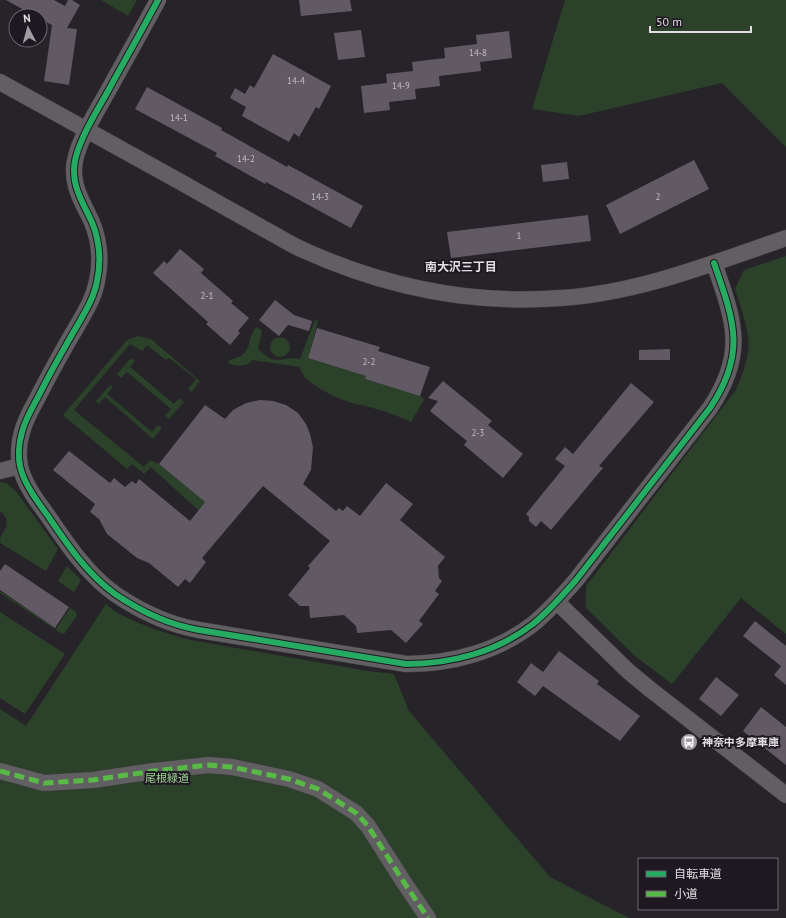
<svg xmlns="http://www.w3.org/2000/svg" width="786" height="918" viewBox="0 0 786 918" font-family="'PT Sans','Noto Sans JP',sans-serif">
  <style>
    .green { fill: #2c4129 }
    .building { fill: #615a64 }
    .lines { fill: none; stroke-linecap: round; stroke-linejoin: round }
    .minor-casing { stroke: #413f43; stroke-width: 17 }
    .minor { stroke: #615f62; stroke-width: 16 }
    .quiet { stroke: #58b947; stroke-width: 5; stroke-dasharray: 10 5; stroke-linecap: butt }
    .cycleway-casing { stroke: #1e1820; stroke-width: 8 }
    .cycleway { stroke: #26ab63; stroke-width: 6 }
    .labels { text-anchor: middle; stroke-width: 4; stroke-linejoin: round; paint-order: stroke }
    .number-label { font-size: 9px; fill: #c1bcc2 }
    .poi-label { font-size: 11px; font-weight: bold; fill: #e1dde2; stroke: #1e1820; text-anchor: start }
    .park-label { font-size: 11px; fill: #9dd593; stroke: #1e1820 }
    .neighbourhood-label { font-size: 12px; font-weight: bold; fill: #e1dde2; stroke: #1e1820 }
  </style>
  <rect width="100%" height="100%" fill="#262428"/>
  <path class="green" d="M 101,0 L 137,0 L 128,16 Z
    M 565,0 L 786,0 L 786,147 L 722,83 L 579,116 L 532,109 Z
    M 786,256 L 786,634 L 741,598 L 672,684 L 635,656 L 586,608 L 586,586 L 735,391 C 742,376 751,354 748,337 C 746,321 740,305 735,289 L 744,270 Z
    M 315,320 L 318,321 L 308,358 L 366,376 L 365,379 L 421,396 L 424,400 L 411,422 C 400,417 388,412 376,409 C 366,405 356,405 346,401 C 334,397 300,381 300,367 L 253,360 C 246,367 238,367 228,363 L 229,360 C 254,355 245,343 256,327 L 262,330 L 258,349 C 262,352 267,357 271,359 C 281,362 290,356 300,359 Z
    M 138,336 L 151,339 L 200,381 L 192,392 L 188,389 L 196,379 L 169,358 L 166,360 L 147,345 L 142,351 L 130,344 L 74,410 L 144,467 L 149,461 L 152,461 L 159,464 L 205,502 L 198,510 L 151,467 L 144,474 L 132,464 L 127,469 L 63,415 L 127,340 Z
    M270 347a10 10 0 1 1 20 0a10 10 0 1 1-20 0Z
    M 131,358 L 135,361 L 130,367 L 174,404 L 179,398 L 184,402 L 169,419 L 165,416 L 171,409 L 127,372 L 121,378 L 117,374 Z
    M 110,385 L 113,387 L 107,394 L 152,432 L 158,425 L 162,428 L 153,439 L 105,397 L 99,404 L 96,401 Z
    M 0,482 L 6,483 L 15,490 L 58,549 L 46,571 L 0,543 C 0,529 13,529 3,513 L 0,512 Z
    M 67,566 L 81,580 L 74,592 L 58,581 Z
    M 0,591 L 56,629 L 70,608 L 76,612 L 77,615 L 65,633 L 62,634 L 0,593 Z
    M 106,604 C 120,619 170,635 191,640 L 368,671 L 394,674 L 409,711 L 550,877 L 629,918 L 0,918 L 0,709 L 26,726 Z
    M 0,612 L 65,654 L 25,714 L 0,698 Z"/>
  <path class="building" d="M 6,0 L 54,0 L 65,6 L 68,0 L 72,0 L 80,5 L 67,28 L 77,29 L 69,85 L 44,81 L 52,25 L 40,19 L 40,16 L 35,16 Z
    M 299,0 L 350,0 L 352,11 L 301,16 Z
    M 361,30 L 365,57 L 338,60 L 334,33 Z
    M 509,31 L 512,58 L 480,62 L 481,71 L 439,76 L 440,86 L 415,89 L 416,99 L 389,102 L 390,110 L 364,113 L 361,86 L 387,83 L 386,74 L 413,71 L 412,62 L 445,58 L 444,48 L 477,44 L 476,35 Z
    M 273,54 L 331,86 L 319,109 L 316,107 L 299,137 L 294,133 L 289,142 L 242,116 L 246,107 L 230,98 L 235,88 L 245,94 L 250,85 L 254,88 Z
    M 147,87 L 222,128 L 221,130 L 287,167 L 288,165 L 363,206 L 351,228 L 266,182 L 265,184 L 215,156 L 217,153 L 135,109 Z
    M 694,160 L 709,189 L 620,234 L 606,205 Z
    M 567,162 L 569,179 L 543,182 L 541,165 Z
    M 588,215 L 591,241 L 451,258 L 447,232 Z
    M 180,249 L 204,269 L 201,273 L 233,301 L 231,303 L 249,318 L 238,331 L 240,333 L 230,345 L 206,324 L 208,322 L 153,273 L 164,261 L 167,264 Z
    M 275,300 L 294,315 L 312,321 L 309,331 L 288,325 L 279,336 L 259,320 Z
    M 317,328 L 380,347 L 378,351 L 430,367 L 420,396 L 365,379 L 366,376 L 308,358 Z
    M 670,349 L 670,360 L 639,360 L 639,350 Z
    M 443,381 L 492,421 L 488,425 L 523,454 L 503,478 L 464,445 L 467,441 L 430,411 L 438,401 L 428,398 Z
    M 631,383 L 654,402 L 599,466 L 603,468 L 551,530 L 541,521 L 536,527 L 529,521 L 529,517 L 526,514 L 565,466 L 555,459 L 565,447 L 573,454 Z
    M 260,400 L 273,401 L 286,405 L 298,413 L 306,424 L 310,434 L 313,447 L 311,470 L 303,484 L 336,511 L 339,508 L 343,511 L 347,506 L 360,516 L 386,483 L 413,504 L 400,520 L 445,557 L 438,566 L 439,578 L 442,581 L 435,591 L 439,594 L 419,621 L 423,624 L 406,643 L 391,630 L 357,633 L 356,626 L 344,615 L 310,618 L 309,606 L 300,606 L 288,595 L 310,568 L 308,566 L 330,541 L 263,486 L 202,558 L 206,562 L 190,583 L 185,579 L 178,587 L 149,563 L 137,558 L 107,534 L 99,519 L 90,512 L 95,504 L 53,470 L 69,451 L 110,483 L 114,478 L 125,487 L 132,481 L 136,484 L 139,479 L 190,521 L 205,502 L 159,464 L 205,405 L 225,419 L 233,410 L 246,403 Z
    M 5,564 L 69,607 L 55,628 L 0,590 L 0,571 Z
    M 755,621 L 786,646 L 786,685 L 774,675 L 781,666 L 743,636 Z
    M 559,651 L 599,681 L 597,684 L 640,716 L 620,741 L 543,686 L 535,696 L 517,682 L 531,663 L 543,672 Z
    M 716,677 L 739,695 L 721,716 L 699,699 Z
    M 761,707 L 786,727 L 786,765 L 743,731 Z"/>
  <g class="lines">
    <g class="minor-casing">
      <path id="minor" d="M 158,0 C 142,30 125,60 108,91 C 97,111 73,148 74,171 C 74,187 81,200 88,214 C 99,234 102,259 97,281 C 94,298 85,312 77,326 C 63,350 50,373 38,397 C 32,408 25,420 22,432 C 19,442 18,456 20,466 C 24,484 37,501 48,516 C 67,544 87,574 115,594 C 140,611 170,625 199,630 L 406,664 C 451,664 497,652 533,624 C 549,611 563,595 576,580 L 710,408 C 747,353 734,321 714,263
        M 0,82 C 62,117 124,151 186,185 C 212,200 238,214 264,229 C 276,235 288,243 301,249 C 384,287 470,305 561,298 C 639,293 713,263 786,238
        M 0,471 L 20,466
        M 557,602 L 628,671 L 651,690 L 786,795
        M 0,771 L 44,783 L 93,780 L 154,771 L 209,765 L 232,767 L 289,779 L 318,789 L 356,813 L 368,826 L 403,881 L 428,918"/>
    </g>
    <use href="#minor" class="minor"/>
    <path class="quiet" d="M 0,771 L 44,783 L 93,780 L 154,771 L 209,765 L 232,767 L 289,779 L 318,789 L 356,813 L 368,826 L 403,881 L 428,918"/>
    <g class="cycleway-casing">
      <path id="cycleway" d="M 158,0 C 142,30 125,60 108,91 C 97,111 73,148 74,171 C 74,187 81,200 88,214 C 99,234 102,259 97,281 C 94,298 85,312 77,326 C 63,350 50,373 38,397 C 32,408 25,420 22,432 C 19,442 18,456 20,466 C 24,484 37,501 48,516 C 67,544 87,574 115,594 C 140,611 170,625 199,630 L 406,664 C 451,664 497,652 533,624 C 549,611 563,595 576,580 L 710,408 C 747,353 734,321 714,263"/>
    </g>
    <use href="#cycleway" class="cycleway"/>
  </g>
  <defs>
    <g id="bus-disc" transform="scale(0.9)"><circle r="9.5" fill="#a09ca1" stroke="#1e1820"/><path d="M-5-6H5V4H4V6H2V4H-2V6H-4V4H-5ZM-3.5-4V0h7V-4ZM-3.5 1.2v1.5H-2V1.2ZM2 1.2v1.5H3.5V1.2Z" fill="#fff"/></g>
  </defs>
  <g fill-rule="evenodd">
    <use href="#bus-disc" x="689" y="742"/>
  </g>
  <g class="labels">
    <g class="number-label">
      <text x="478" y="56">14-8</text>
      <text x="296" y="84">14-4</text>
      <text x="401" y="89">14-9</text>
      <text x="179" y="121">14-1</text>
      <text x="246" y="162">14-2</text>
      <text x="320" y="200">14-3</text>
      <text x="658" y="200">2</text>
      <text x="519" y="239">1</text>
      <text x="207" y="299">2-1</text>
      <text x="369" y="365">2-2</text>
      <text x="478" y="436">2-3</text>
    </g>
    <g class="poi-label">
      <text x="702" y="746">神奈中多摩車庫</text>
    </g>
    <g class="park-label">
      <text x="167" y="782">尾根緑道</text>
    </g>
    <g class="neighbourhood-label">
      <text x="461" y="271">南大沢三丁目</text>
    </g>
  </g>
  <rect x="638" y="858" width="140" height="52" fill="#1e1820" stroke="#6c676e"/>
  <rect x="646" y="871" width="20" height="6" fill="#26ab63" stroke="#6c676e"/>
  <text x="674" y="878" font-size="12" fill="#e1dde2">自転車道</text>
  <rect x="646" y="891" width="20" height="6" fill="#58b947" stroke="#6c676e"/>
  <text x="674" y="898" font-size="12" fill="#e1dde2">小道</text>
  <g transform="translate(28 28) rotate(354)"><circle r="19" fill="#1e1820" stroke="#6c676e"/>
  <path d="M0-3L7 15L0 10L-7 15Z" fill="#a09ca1"/>
  <text y="-6" font-size="11" font-weight="bold" text-anchor="middle" fill="#e1dde2">N</text>
  </g>
  <path d="M650 26v6h101v-6" fill="none" stroke="#e1dde2" stroke-width="2"/>
  <text x="656" y="26" font-size="12" fill="#e1dde2" stroke="#1e1820" stroke-width="3" paint-order="stroke">50 m</text>
</svg>
